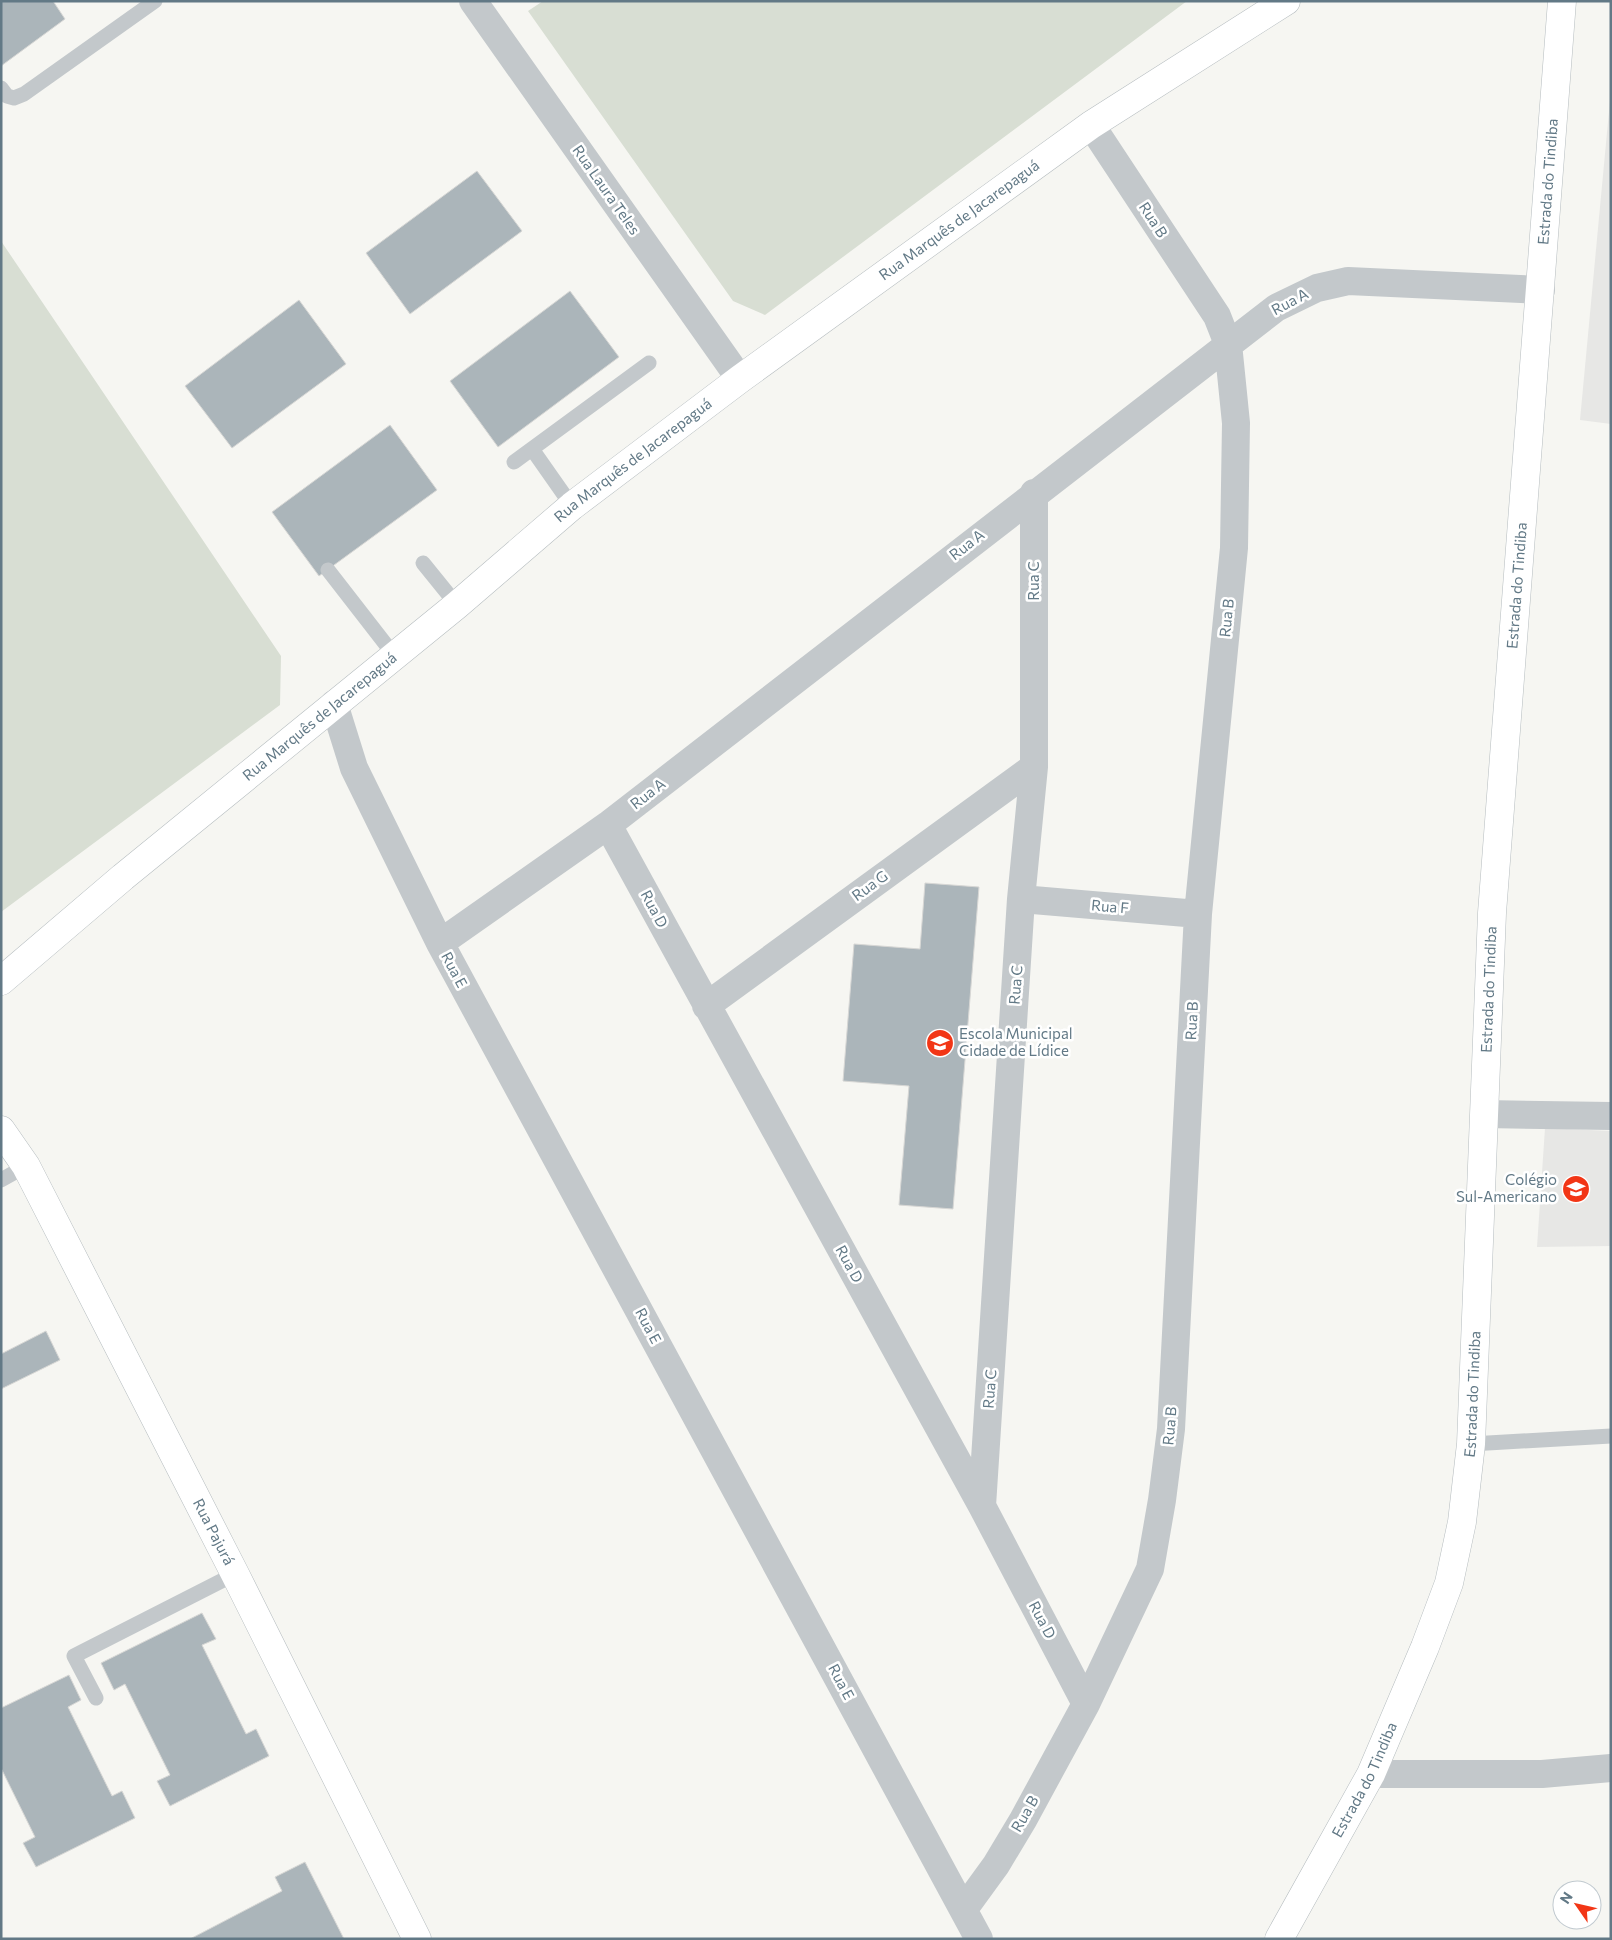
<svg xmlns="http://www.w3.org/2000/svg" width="1612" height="1940" viewBox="0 0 1612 1940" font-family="Commissioner,sans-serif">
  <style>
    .built { fill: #e7e7e5 }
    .green { fill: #d8ded3 }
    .building { fill: #abb5ba; stroke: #d7d7d5 }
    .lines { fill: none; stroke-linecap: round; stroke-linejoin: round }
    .secondary-casing { stroke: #b5bcbf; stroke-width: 29 }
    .lane { stroke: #c3c8cb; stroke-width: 15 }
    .street { stroke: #c3c8cb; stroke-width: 28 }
    .secondary { stroke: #fff; stroke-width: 28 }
    .labels { text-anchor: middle; stroke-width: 5; stroke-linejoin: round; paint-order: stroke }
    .street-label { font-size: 15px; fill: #627986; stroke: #fff }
    .poi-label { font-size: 15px; fill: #627986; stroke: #fff; text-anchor: start }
  </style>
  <rect width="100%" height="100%" fill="#f6f6f2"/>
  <path class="built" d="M 1611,90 L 1611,424 L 1580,420 Z
    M 1545,1128 L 1611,1131 L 1611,1246 L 1537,1247 Z"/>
  <path class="green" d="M 543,1 L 1187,1 L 765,315 L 733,301 L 528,11 Z
    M 1,241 L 281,656 L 280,705 L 1,912 Z"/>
  <path class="building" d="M 1,1 L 53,1 L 65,19 L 1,66 Z
    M 477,171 L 522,231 L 410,314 L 366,253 Z
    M 570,291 L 619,357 L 498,447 L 450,381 Z
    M 299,300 L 346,364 L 232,448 L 185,386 Z
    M 390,425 L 437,490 L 319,576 L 272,512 Z
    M 925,883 L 979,887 L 953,1209 L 899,1205 L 909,1086 L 843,1081 L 854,944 L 920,949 Z
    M 46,1331 L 60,1360 L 1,1389 L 1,1354 Z
    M 202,1613 L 216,1639 L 202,1645 L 246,1734 L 256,1729 L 269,1756 L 170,1806 L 157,1781 L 170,1775 L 125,1684 L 114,1690 L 101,1663 Z
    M 69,1675 L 81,1700 L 68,1707 L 112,1796 L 122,1791 L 135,1818 L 36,1867 L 23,1843 L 35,1837 L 1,1768 L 1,1708 Z
    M 305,1862 L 344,1939 L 190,1939 L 282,1891 L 275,1877 Z"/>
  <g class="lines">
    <g class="secondary-casing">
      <g id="secondary">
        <path id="s1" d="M 1,981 L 123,877 L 457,605 L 572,506 L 740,379 L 1091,125 L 1286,1"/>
        <path id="s2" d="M 1,1130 L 26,1166 L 235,1574 L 417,1939"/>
        <path id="s3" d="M 1279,1939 L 1371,1774 L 1425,1647 L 1449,1583 L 1462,1522 L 1471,1444 L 1492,913 L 1562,1"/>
      </g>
    </g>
    <path class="lane" d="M 1,88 L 7,96 L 14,98 L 24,94 L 155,1
      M 532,449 L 572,506
      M 514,462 L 649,363
      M 423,563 L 457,605
      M 328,570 L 394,655
      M 1,1180 L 26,1166
      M 1471,1444 L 1611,1436
      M 96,1698 L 74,1656 L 235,1574"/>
    <path class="street" d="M 473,1 L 740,379
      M 334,704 L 354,768 L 440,943 L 979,1939
      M 608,825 L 982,1506 L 1086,1704
      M 1021,899 L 1198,914
      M 440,943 L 608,825 L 1276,308 L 1317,288 L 1348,281 L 1541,290
      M 706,1006 L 1034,767
      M 1484,1114 L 1611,1116
      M 982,1506 L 1021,899 L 1034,767 L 1034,493
      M 1371,1774 L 1542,1774 L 1611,1768
      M 964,1909 L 996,1865 L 1023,1820 L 1086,1704 L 1150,1569 L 1162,1500 L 1171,1429 L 1198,914 L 1234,548 L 1236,423 L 1228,344 L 1217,316 L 1091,125"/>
    <use href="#secondary" class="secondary"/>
  </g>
  <defs>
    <g id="school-disc" transform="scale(1.4375)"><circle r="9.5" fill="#f23616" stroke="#fff"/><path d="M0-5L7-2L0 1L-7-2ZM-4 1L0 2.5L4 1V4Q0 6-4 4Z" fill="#fff"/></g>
  </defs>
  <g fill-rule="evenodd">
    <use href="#school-disc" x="940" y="1043"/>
    <use href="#school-disc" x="1576" y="1189"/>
  </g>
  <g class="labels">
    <g class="street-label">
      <text dy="5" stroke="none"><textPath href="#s3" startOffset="1801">Estrada do Tindiba</textPath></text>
      <text transform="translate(606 190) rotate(55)" y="5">Rua Laura Teles</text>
      <text transform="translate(1153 220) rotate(57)" y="5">Rua B</text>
      <text dy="5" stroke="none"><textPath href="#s1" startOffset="1224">Rua Marquês de Jacarepaguá</textPath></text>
      <text transform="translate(1290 302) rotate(-28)" y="5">Rua A</text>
      <text dy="5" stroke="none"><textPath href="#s1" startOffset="819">Rua Marquês de Jacarepaguá</textPath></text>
      <text transform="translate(967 545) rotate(-38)" y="5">Rua A</text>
      <text transform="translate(1034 581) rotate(-90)" y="5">Rua C</text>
      <text dy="5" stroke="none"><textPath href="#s3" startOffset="1396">Estrada do Tindiba</textPath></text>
      <text transform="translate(1227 618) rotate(-84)" y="5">Rua B</text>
      <text dy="5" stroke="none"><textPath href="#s1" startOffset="414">Rua Marquês de Jacarepaguá</textPath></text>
      <text transform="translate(648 794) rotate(-38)" y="5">Rua A</text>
      <text transform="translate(870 886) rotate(-36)" y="5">Rua G</text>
      <text transform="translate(1110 907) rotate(5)" y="5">Rua F</text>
      <text transform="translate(654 909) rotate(62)" y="5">Rua D</text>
      <text transform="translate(454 970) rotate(62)" y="5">Rua E</text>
      <text transform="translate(1016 985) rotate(-86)" y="5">Rua C</text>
      <text dy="5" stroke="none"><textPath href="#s3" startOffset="991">Estrada do Tindiba</textPath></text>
      <text transform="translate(1192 1021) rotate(-87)" y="5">Rua B</text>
      <text transform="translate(849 1264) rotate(61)" y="5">Rua D</text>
      <text transform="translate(648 1326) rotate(62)" y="5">Rua E</text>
      <text transform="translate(990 1389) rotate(-86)" y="5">Rua C</text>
      <text dy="5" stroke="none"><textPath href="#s3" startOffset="586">Estrada do Tindiba</textPath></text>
      <text transform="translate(1170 1426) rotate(-85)" y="5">Rua B</text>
      <text dy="5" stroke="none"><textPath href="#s2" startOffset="455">Rua Pajurá</textPath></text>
      <text transform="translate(1042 1620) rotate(62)" y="5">Rua D</text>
      <text transform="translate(841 1682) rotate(62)" y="5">Rua E</text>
      <text dy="5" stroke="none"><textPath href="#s3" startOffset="181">Estrada do Tindiba</textPath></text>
      <text transform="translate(1025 1814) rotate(-60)" y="5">Rua B</text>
    </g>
    <g class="poi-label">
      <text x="959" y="1039">Escola Municipal<tspan x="959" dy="17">Cidade de Lídice</tspan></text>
      <text x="1557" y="1185" text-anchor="end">Colégio<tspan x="1557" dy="17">Sul-Americano</tspan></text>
    </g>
  </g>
  <rect width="1612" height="1940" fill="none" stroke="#627986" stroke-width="5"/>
  <g transform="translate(1577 1905) rotate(304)"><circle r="24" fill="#ffffff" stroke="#c0c9cf"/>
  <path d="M0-4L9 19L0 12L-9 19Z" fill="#f23616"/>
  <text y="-8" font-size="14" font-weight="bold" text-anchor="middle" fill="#627986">N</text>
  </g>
</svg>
